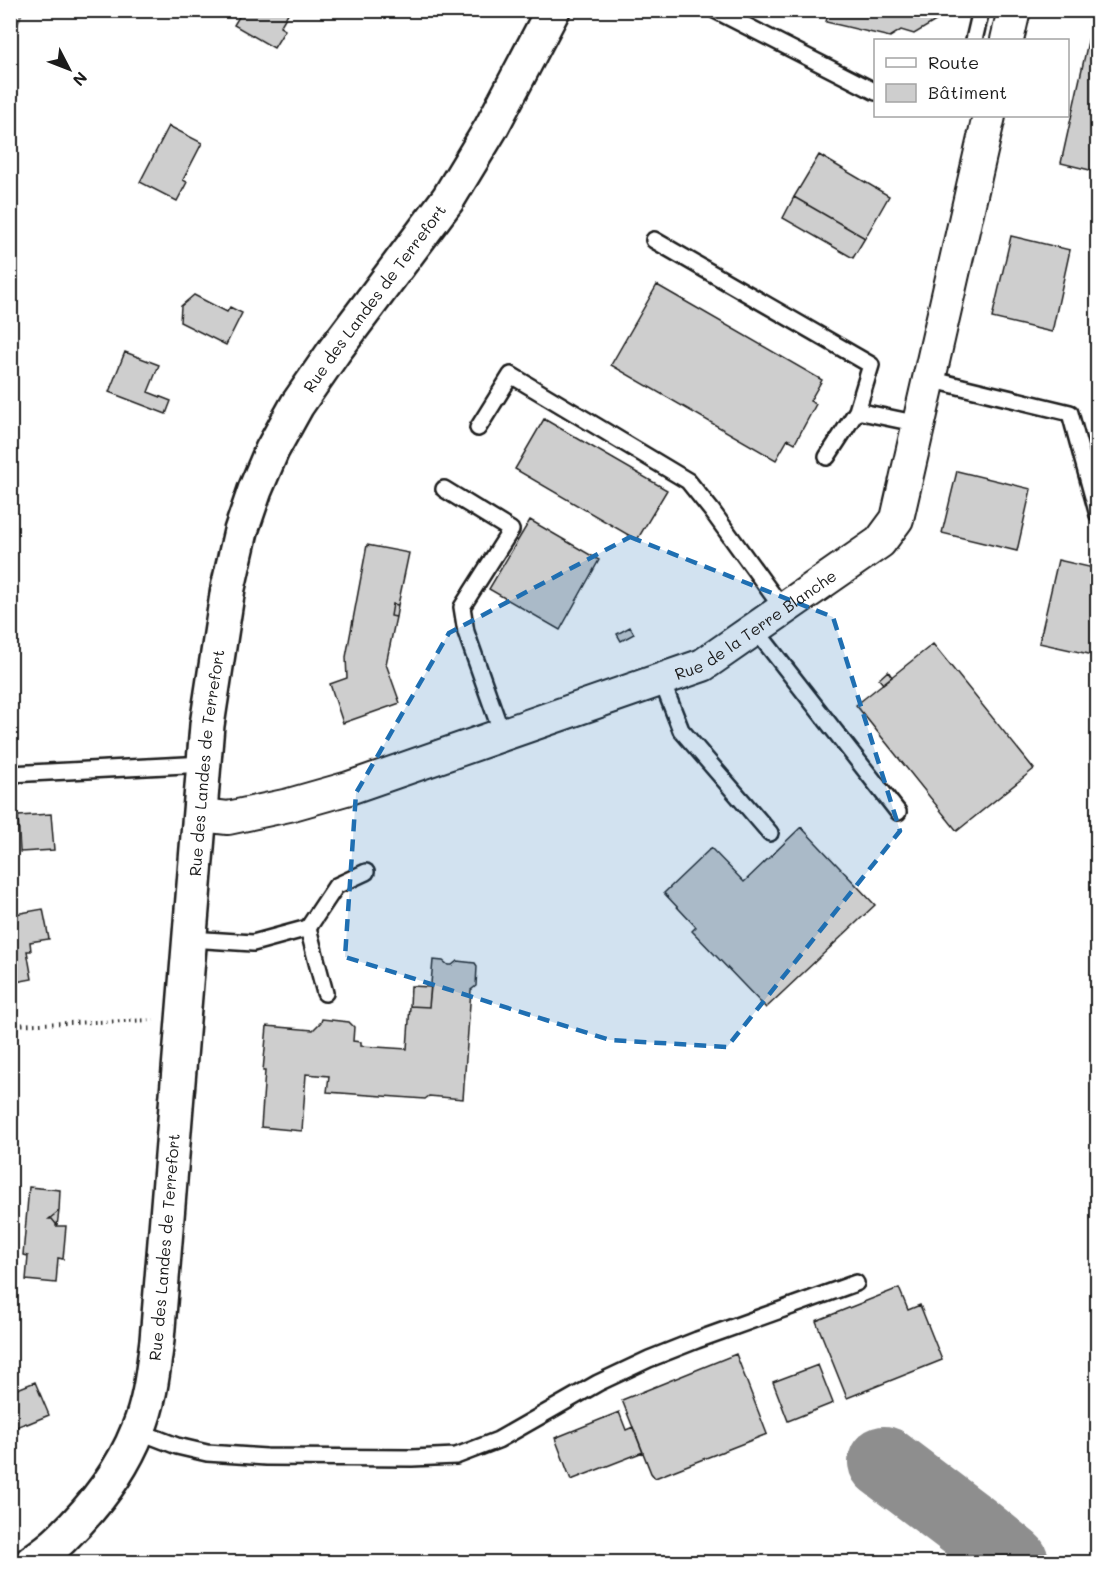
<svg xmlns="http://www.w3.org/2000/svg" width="1108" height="1573" viewBox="0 0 1108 1573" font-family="Mali,sans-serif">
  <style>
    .water { fill: url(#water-waves); stroke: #7a7a7a; stroke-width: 1.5 }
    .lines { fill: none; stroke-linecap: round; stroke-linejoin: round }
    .taxiway { stroke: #8e8e8e; stroke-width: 72 }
    .building { fill: #cecece; stroke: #1c1c1c; stroke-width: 1.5 }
    .lane-casing { stroke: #1c1c1c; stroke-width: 20 }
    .street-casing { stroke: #1c1c1c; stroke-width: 36 }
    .secondary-casing { stroke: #1c1c1c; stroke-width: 38 }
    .path { stroke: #1c1c1c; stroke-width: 4; stroke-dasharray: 1.5 4.5; stroke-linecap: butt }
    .lane { stroke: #fff; stroke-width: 15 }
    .street { stroke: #fff; stroke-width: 32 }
    .secondary { stroke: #fff; stroke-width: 33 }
    .marked { fill: #1f6fb2; fill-opacity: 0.2; stroke: #1f6fb2; stroke-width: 4.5; stroke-dasharray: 12 8; stroke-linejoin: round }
    .labels { text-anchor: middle; stroke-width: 5; stroke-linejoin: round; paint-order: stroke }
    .street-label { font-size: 16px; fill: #1c1c1c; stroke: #fff }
  </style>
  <defs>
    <pattern id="water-waves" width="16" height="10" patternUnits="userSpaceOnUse" patternTransform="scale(1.5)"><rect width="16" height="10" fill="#b8b8b8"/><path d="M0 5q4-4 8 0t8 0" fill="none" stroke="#9e9e9e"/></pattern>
  </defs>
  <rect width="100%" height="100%" fill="#fff"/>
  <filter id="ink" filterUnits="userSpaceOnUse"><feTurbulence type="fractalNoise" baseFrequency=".0167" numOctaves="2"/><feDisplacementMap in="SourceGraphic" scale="12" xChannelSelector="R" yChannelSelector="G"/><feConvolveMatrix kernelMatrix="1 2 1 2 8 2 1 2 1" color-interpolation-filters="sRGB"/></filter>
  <g filter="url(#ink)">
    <path class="water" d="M 10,11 L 23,11 L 17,26 L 11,24 Z"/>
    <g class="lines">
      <path class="taxiway" d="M 884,1462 L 970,1527 L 1013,1562"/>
    </g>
    <path class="building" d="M 243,10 L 290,10 L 280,27 L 285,30 L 274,48 L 234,25 Z
      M 817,10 L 945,10 L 944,16 L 914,34 L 901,30 L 890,37 L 826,22 L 828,13 Z
      M 1095,10 L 1098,10 L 1098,172 L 1061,163 Z
      M 169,126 L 202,143 L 183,180 L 187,182 L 177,201 L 140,182 Z
      M 819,155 L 889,196 L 865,238 L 794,197 Z
      M 794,197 L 865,238 L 853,258 L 783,218 Z
      M 1011,236 L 1070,250 L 1052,332 L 992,318 Z
      M 657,285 L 822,380 L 810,401 L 816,404 L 795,443 L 788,439 L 776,460 L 611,365 Z
      M 194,295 L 227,312 L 230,307 L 242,313 L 226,345 L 180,322 L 181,306 Z
      M 125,352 L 159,365 L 148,392 L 171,401 L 166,414 L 109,392 Z
      M 544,419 L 667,490 L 637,540 L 515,469 Z
      M 957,471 L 1031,489 L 1017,551 L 942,533 Z
      M 530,520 L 599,560 L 560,630 L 489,589 Z
      M 367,545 L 409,553 L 398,605 L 393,604 L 391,616 L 396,617 L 386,664 L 400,703 L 343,723 L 330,684 L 347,678 L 346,657 Z
      M 1058,560 L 1098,569 L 1098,656 L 1039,643 Z
      M 393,604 L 398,605 L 396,617 L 391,616 Z
      M 630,627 L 634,634 L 621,641 L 617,634 Z
      M 933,644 L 1034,769 L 957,831 L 856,705 Z
      M 888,671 L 892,677 L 883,684 L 879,679 Z
      M 51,814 L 54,850 L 20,852 L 18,816 Z
      M 801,827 L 875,905 L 766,1008 L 692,931 L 696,927 L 664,893 L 711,848 L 744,882 Z
      M 43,909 L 49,939 L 30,942 L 31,951 L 27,951 L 32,979 L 10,983 L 10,915 Z
      M 433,960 L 443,961 L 448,965 L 452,965 L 457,961 L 475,963 L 477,966 L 476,986 L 471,990 L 463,1099 L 429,1096 L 425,1099 L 327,1092 L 329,1076 L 306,1074 L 302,1131 L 261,1127 L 265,1071 L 263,1071 L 267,1026 L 313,1030 L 321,1022 L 322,1019 L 349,1022 L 354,1027 L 353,1041 L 361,1042 L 361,1046 L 407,1049 L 410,1006 L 429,1007 Z
      M 411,986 L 431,987 L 429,1007 L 410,1006 Z
      M 29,1187 L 60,1190 L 59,1211 L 49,1219 L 52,1219 L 56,1224 L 56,1226 L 66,1226 L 63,1259 L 58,1258 L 56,1283 L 26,1280 L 28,1256 L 23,1255 Z
      M 59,1211 L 57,1226 L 56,1226 L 56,1224 L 52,1219 L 49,1219 Z
      M 899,1288 L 908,1310 L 920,1305 L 942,1360 L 847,1398 L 816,1321 Z
      M 736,1354 L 767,1434 L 655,1478 L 651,1473 L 622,1400 Z
      M 818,1365 L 833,1403 L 788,1421 L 773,1382 Z
      M 35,1382 L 49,1415 L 27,1424 L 26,1423 L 18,1426 L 10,1437 L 10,1392 Z
      M 619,1412 L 626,1430 L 633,1427 L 643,1452 L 571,1480 L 555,1438 Z"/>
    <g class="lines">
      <g class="lane-casing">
        <path id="lane" d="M 715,10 L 876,92
          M 974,40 L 981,10
          M 654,240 L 871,365 L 857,411 L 919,424
          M 929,379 L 1070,413 L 1098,515
          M 478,428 L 511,375 L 688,481 L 712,511 L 783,609
          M 827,457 L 857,411
          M 444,489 L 511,530 L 462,607 L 466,632 L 502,734
          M 755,629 L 898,812
          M 661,679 L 681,730 L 770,833
          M 10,774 L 205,764
          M 308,928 L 336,886 L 366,872
          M 190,939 L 253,943 L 308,928 L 325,993
          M 138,1431 L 177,1446 L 207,1453 L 266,1457 L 412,1458 L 456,1456 L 498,1440 L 598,1383 L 649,1359 L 697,1340 L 856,1283"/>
      </g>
      <g class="street-casing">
        <g id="street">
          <path d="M 1007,40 L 1014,10"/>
          <path id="s1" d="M 201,815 L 228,818 L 289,805 L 349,788 L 703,665 L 880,542 L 897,519 L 989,116"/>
        </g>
      </g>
      <g class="secondary-casing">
        <g id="secondary">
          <path id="s2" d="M 32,1562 C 42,1555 52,1548 61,1539 C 92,1509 122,1471 138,1430 C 150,1402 153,1371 157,1340 L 207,725 L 228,588 L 241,531 L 255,490 L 272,450 L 297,405 L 335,350 L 448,199 L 491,128 L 553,10"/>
        </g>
      </g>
      <path class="path" d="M 10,1025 L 154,1020"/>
      <use href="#lane" class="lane"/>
      <use href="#street" class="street"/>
      <use href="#secondary" class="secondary"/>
    </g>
  </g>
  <path class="marked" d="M 630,537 L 833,617 L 900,831 L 727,1047 L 610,1040 L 345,957 L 356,793 L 449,633 Z"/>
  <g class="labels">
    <g class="street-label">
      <text dy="6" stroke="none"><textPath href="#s2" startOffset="1348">Rue des Landes de Terrefort</textPath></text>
      <text dy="6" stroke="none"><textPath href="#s1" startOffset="592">Rue de la Terre Blanche</textPath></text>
      <text dy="6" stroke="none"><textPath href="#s2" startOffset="843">Rue des Landes de Terrefort</textPath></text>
      <text dy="6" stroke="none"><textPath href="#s2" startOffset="357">Rue des Landes de Terrefort</textPath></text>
    </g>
  </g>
  <rect width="1108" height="1573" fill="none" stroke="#fff" stroke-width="36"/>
  <rect x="18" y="18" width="1072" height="1537" fill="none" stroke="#1c1c1c" stroke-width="2" filter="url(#ink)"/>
  <rect x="874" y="39" width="195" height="78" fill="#ffffff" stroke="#a4a4a4" stroke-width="1.5"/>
  <rect x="886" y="58" width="30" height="9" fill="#ffffff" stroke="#a4a4a4" stroke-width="1.5"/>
  <text x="928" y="69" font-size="18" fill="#1c1c1c">Route</text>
  <rect x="886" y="84" width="30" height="18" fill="#cecece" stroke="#a4a4a4" stroke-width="1.5"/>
  <text x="928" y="99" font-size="18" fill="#1c1c1c">Bâtiment</text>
  <g transform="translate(69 69) rotate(132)" stroke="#ffffff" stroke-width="4.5" paint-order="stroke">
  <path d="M0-4.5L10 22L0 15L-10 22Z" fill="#1c1c1c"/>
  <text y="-9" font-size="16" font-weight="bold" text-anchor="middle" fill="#1c1c1c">N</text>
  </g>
</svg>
